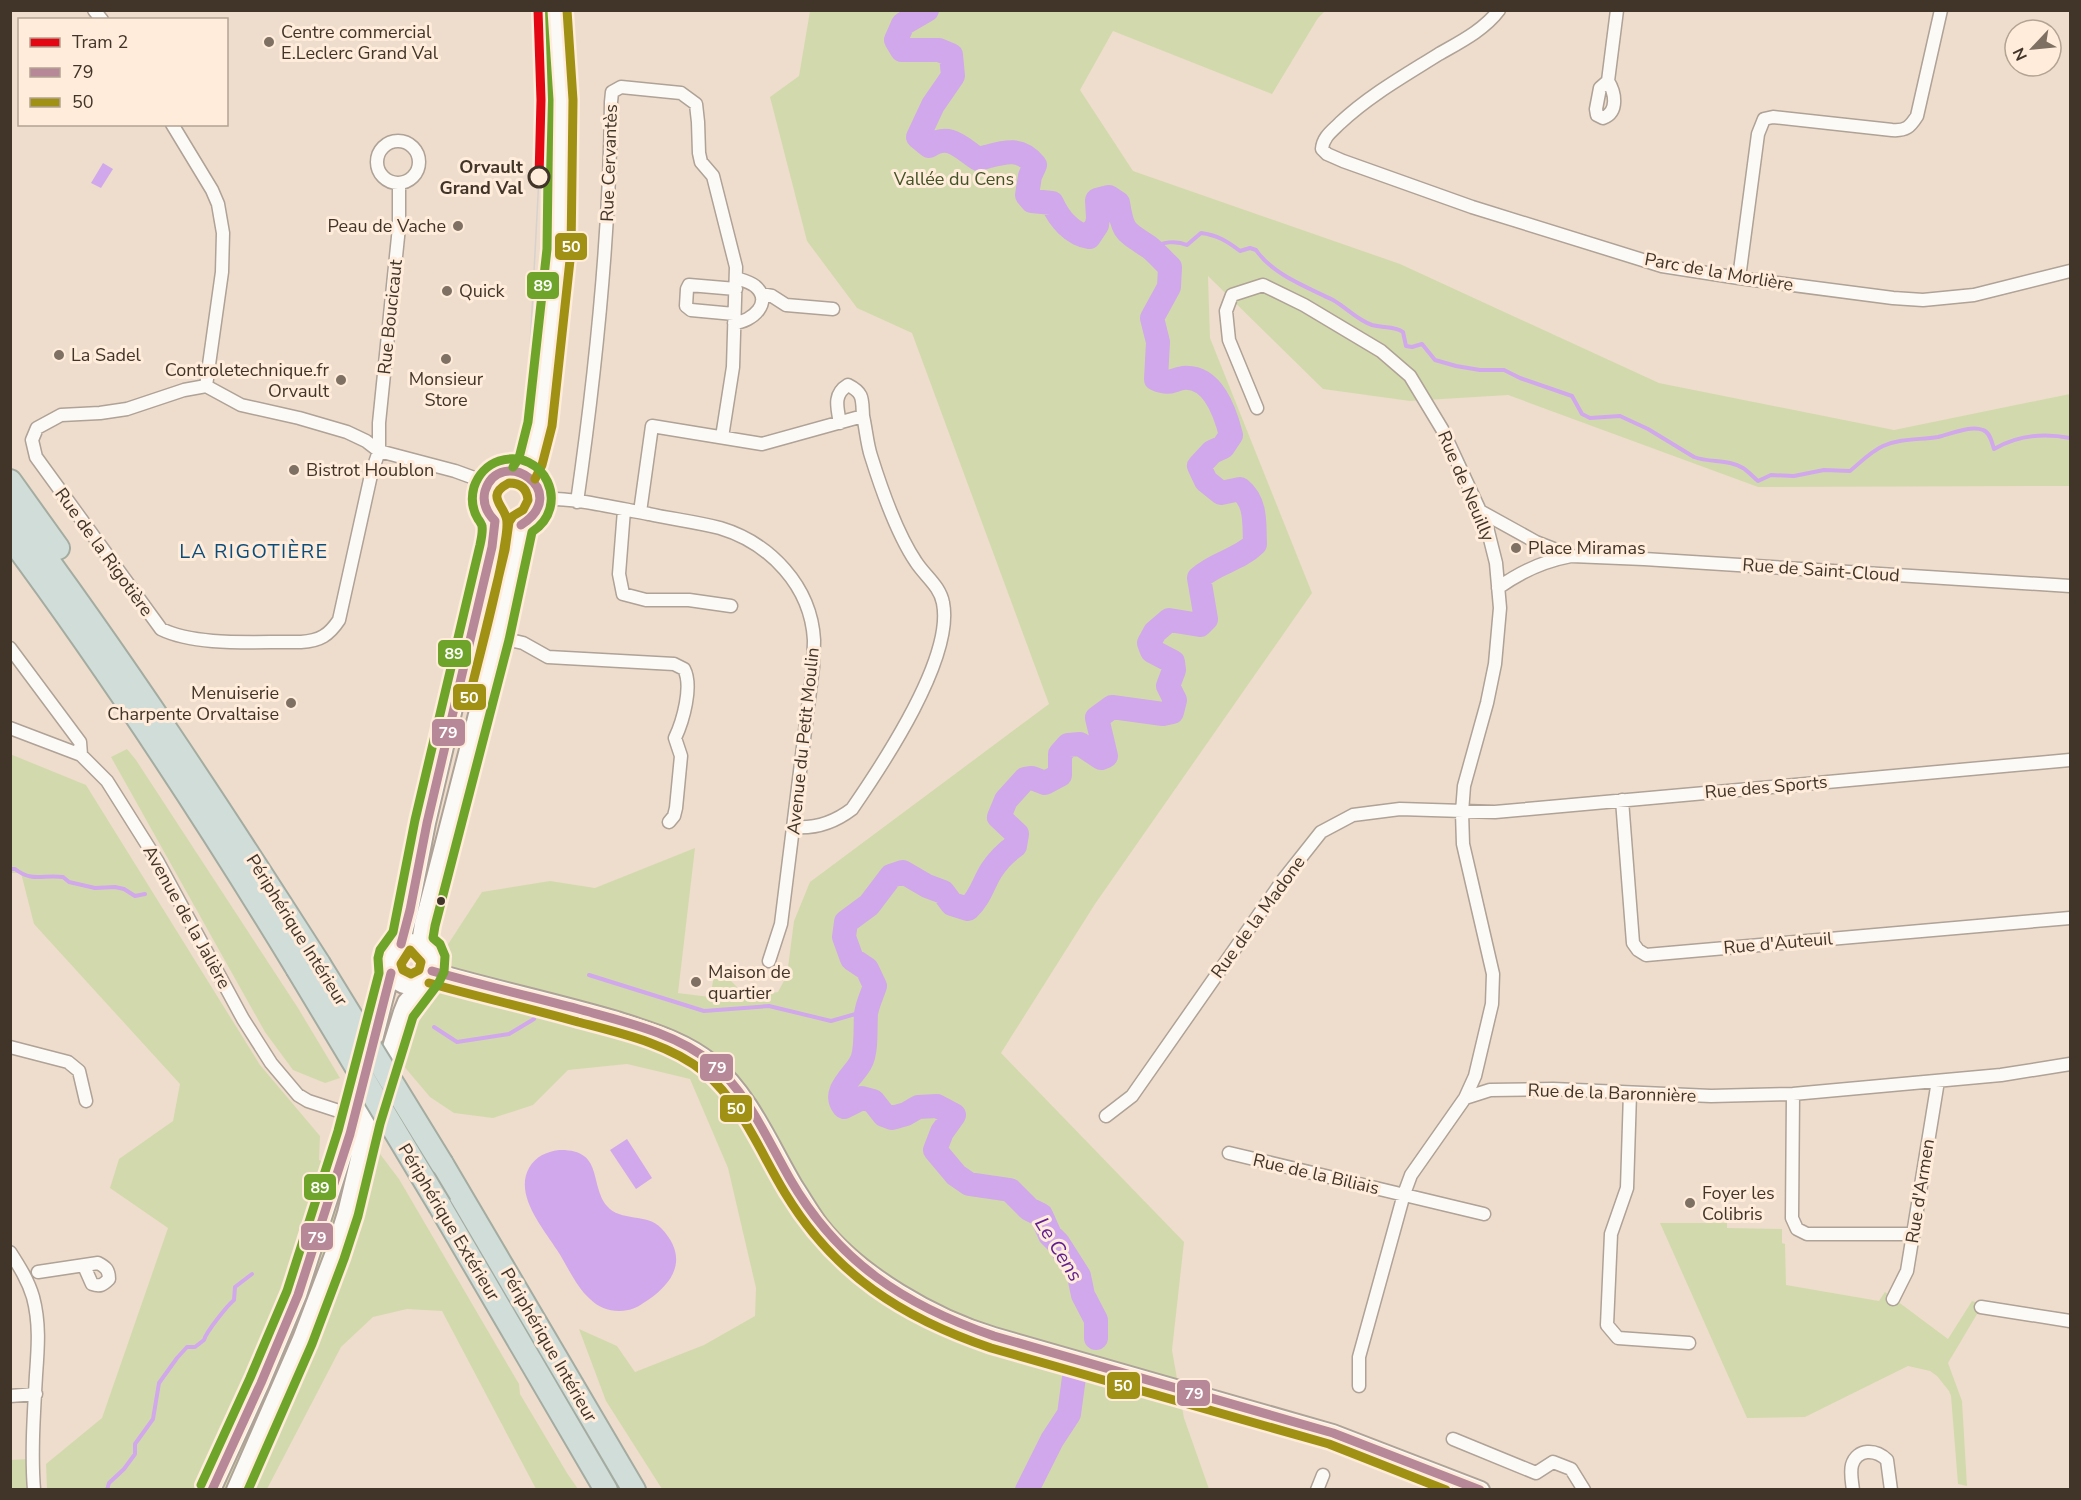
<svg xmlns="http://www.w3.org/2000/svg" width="2081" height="1500" viewBox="0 0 2081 1500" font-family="'Nunito Sans',sans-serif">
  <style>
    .green { fill: #d2daad }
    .water { fill: #d1a8eb }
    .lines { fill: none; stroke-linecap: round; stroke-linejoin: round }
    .stream { stroke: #d1a8eb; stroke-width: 4 }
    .river { stroke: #d1a8eb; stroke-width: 24 }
    .street-casing { stroke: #afa296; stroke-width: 15 }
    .secondary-casing { stroke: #afa296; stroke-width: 20 }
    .highway-casing { stroke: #a4aca1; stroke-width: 26 }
    .street { stroke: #fcfaf7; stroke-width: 12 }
    .secondary { stroke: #fcfaf7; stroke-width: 16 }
    .highway { stroke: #d1ddd9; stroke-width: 22 }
    .tram { stroke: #d7d2ce; stroke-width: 1.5 }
    .highway-bridge-casing { stroke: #a4aca1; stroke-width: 26; stroke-linecap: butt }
    .highway-bridge { stroke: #d1ddd9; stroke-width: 22 }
    .bus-1-casing { stroke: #ffecda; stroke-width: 14 }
    .bus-2-casing { stroke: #ffecda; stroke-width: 14 }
    .bus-3-casing { stroke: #ffecda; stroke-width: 14 }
    .bus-1 { stroke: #b68898; stroke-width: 9 }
    .bus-2 { stroke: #a09114; stroke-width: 9 }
    .bus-3 { stroke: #6ea42a; stroke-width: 9 }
    .tram-1-casing { stroke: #ffecda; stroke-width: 14 }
    .tram-1 { stroke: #e30613; stroke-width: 9 }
    .poi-dot { fill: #7e7062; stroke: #ffecda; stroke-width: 2 }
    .stop-dot { fill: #ffecda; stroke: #413529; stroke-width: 3 }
    .bus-dot { fill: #413529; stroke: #ffecda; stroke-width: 2 }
    .labels { text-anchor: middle; stroke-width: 6; stroke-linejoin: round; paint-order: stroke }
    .poi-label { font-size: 18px; fill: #413529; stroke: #ffecda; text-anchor: start }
    .street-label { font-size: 18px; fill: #413529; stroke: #ffecda }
    .stop-label { font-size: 18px; font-weight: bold; fill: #413529; stroke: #ffecda; text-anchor: end }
    .park-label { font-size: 18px; fill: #425325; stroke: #ffecda }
    .neighbourhood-label { font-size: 20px; letter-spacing: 1.5px; fill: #0a4d7c; stroke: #ffecda }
    .water-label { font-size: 20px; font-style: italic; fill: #631d95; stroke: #ffecda }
    .line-badge { stroke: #ffecda; stroke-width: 2 }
    .badge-label { font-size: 16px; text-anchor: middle; font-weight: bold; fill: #fff }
  </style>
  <rect width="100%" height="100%" fill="#edc"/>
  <path class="green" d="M 810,11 L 1325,11 L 1318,18 L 1272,94 L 1113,31 L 1080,90 L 1133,171 L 1400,264 L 1659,383 L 1894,430 L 2070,394 L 2070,486 L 1758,487 L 1508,395 L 1410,401 L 1323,389 L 1208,276 L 1210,338 L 1312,593 L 1095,904 L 1001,1053 L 1184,1242 L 1172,1350 L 1184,1418 L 1209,1489 L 662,1489 L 606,1401 L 579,1329 L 617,1346 L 635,1372 L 704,1345 L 755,1316 L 756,1288 L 728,1168 L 690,1079 L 627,1064 L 568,1070 L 533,1105 L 493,1118 L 454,1113 L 430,1097 L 396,1057 L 436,995 L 443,952 L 482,892 L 550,881 L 595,888 L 695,848 L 678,993 L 710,997 L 714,976 L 726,976 L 747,997 L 778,992 L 787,975 L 794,921 L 810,882 L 1049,704 L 912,333 L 857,308 L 807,241 L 770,97 L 799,76 Z
    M 127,749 L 136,760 L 298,1008 L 340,1078 L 325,1083 L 293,1070 L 265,1032 L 111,757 Z
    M 10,754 L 86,785 L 260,1065 L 320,1136 L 319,1160 L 349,1174 L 380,1154 L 399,1179 L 519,1384 L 520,1394 L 567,1473 L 578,1489 L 536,1489 L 442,1311 L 407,1309 L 373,1317 L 341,1347 L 267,1489 L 47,1489 L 46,1464 L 102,1418 L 168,1228 L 110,1188 L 119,1159 L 173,1121 L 180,1084 L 34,924 L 21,873 L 11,873 Z
    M 1660,1223 L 1727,1223 L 1727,1228 L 1782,1229 L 1782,1243 L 1785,1244 L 1786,1285 L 1879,1301 L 1885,1292 L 1948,1339 L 1972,1301 L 1983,1304 L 1948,1363 L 1962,1401 L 1967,1486 L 1958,1484 L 1951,1396 L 1949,1391 L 1937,1376 L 1930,1371 L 1908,1366 L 1805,1417 L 1747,1418 Z
    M 27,1459 L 26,1489 L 11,1489 L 10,1460 Z"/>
  <path class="water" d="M 103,163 L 113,169 L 101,188 L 91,183 Z
    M 627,1139 L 652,1178 L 636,1189 L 610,1150 Z
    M 559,1150 C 604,1149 589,1184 607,1206 C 620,1222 648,1213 661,1228 C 688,1256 676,1281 648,1300 C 642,1304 635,1309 628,1310 C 614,1313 600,1309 590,1299 C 576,1287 567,1265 557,1250 C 543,1228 514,1195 529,1168 C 536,1156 546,1152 559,1150 Z"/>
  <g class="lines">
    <path class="stream" d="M 1151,248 C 1162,242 1176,240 1187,245 L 1201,233 C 1217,235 1227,241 1240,251 L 1250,248 L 1256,250 C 1273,275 1307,287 1333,300 C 1347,308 1357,320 1372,325 C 1382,328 1395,326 1403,332 L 1406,346 L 1412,347 L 1422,344 L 1435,360 L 1456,366 L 1480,370 L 1504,370 L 1520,378 L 1572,396 L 1582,414 L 1590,418 L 1620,416 L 1648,429 L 1694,457 C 1710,463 1729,459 1743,468 C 1748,471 1753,477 1758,481 L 1771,475 L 1794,476 L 1824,470 L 1850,471 C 1861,462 1870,452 1883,446 C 1901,438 1919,440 1938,437 C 1951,434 1970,425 1983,430 C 1990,432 1992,443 1994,449 C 2018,435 2044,433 2070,438
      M 10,869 L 15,869 C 33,883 43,874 63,877 L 69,882 L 95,888 L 115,887 L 124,889 L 135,896 L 145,894
      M 589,975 L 704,1011 L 769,1006 L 831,1021 L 866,1011
      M 434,1027 L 457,1042 L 509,1034 L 534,1019
      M 107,1490 L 109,1483 L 124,1469 L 135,1454 L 135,1444 L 153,1419 L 159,1383 L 177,1358 L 187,1347 L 195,1347 L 204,1340 C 206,1332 227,1306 234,1300 L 235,1287 L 252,1274"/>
    <path class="river" d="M 927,10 L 903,24 L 896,40 L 902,50 L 939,50 L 951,55 L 953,76 L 933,105 L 918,137 L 929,146 C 950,133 960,147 978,159 C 1000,154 1018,144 1035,165 L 1030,176 L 1027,195 L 1032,201 L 1052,203 C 1059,219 1072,234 1089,237 L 1097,225 L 1098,218 L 1097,200 L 1109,197 L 1118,203 C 1123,233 1125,231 1149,247 C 1157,253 1163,261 1170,267 L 1169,287 L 1152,318 L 1158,342 L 1156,379 C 1170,385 1171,380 1183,378 C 1213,375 1225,412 1231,435 L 1223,447 L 1212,452 L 1199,466 L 1206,481 L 1221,493 L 1240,489 C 1257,503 1254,524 1255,544 C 1239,560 1215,563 1199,578 L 1206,619 L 1200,625 L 1169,620 L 1155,632 L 1149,643 L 1152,651 L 1173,662 L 1174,670 L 1168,686 L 1175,700 L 1172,712 L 1163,714 L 1112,707 L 1097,718 L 1106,756 L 1101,758 L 1080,744 L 1068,745 L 1060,754 L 1060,775 L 1045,783 L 1032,778 L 1025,779 L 1006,800 L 999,817 L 1017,834 L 1015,846 C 1005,853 998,860 991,871 C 983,884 980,898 968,909 L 952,904 L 943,892 L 927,886 L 903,872 L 891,876 L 869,905 L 846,922 L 844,937 L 852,959 L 867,969 L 875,986 C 872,995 867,1005 866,1014 C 865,1027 867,1051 861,1062 C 855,1075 831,1091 844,1107 L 862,1098 L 873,1101 L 884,1115 L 892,1118 L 906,1114 L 918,1107 L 937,1106 L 954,1115 L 942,1132 L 935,1150 L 956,1175 L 969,1184 L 1010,1190 L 1029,1209 L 1041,1215 L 1050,1235 L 1058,1243 L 1079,1276 L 1083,1295 L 1096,1320 L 1096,1338
      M 1027,1490 L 1052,1440 L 1069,1414 L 1075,1370"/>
    <g class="street-casing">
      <path id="street" d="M 94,10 L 102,20
        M 1499,10 C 1484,30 1460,42 1439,54 C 1404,76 1370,95 1340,123 C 1332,131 1323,137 1322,149 L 1327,154 L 1343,161 L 1472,207 L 1662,266 L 1739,278 L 1893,298 L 1923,300 L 1974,295 L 2070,271
        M 1608,81 L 1600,88 L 1596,109 L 1597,115 L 1603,118 C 1619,112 1615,92 1608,81 L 1617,10
        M 172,124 L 212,190 L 218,204 L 223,233 L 222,272 L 206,386
        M377 162a21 21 0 1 1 42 0a21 21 0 1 1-42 0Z
        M 399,183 L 399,227 L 379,423 L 379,451 L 371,475 L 339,620 C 329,635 320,641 301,642 C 259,641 198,647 161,629 L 36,457 L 32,440 L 37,428 L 61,415 L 100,413 L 127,409 L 184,390 L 206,386 L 241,405 L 299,418 L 347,432 L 366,441 L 379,451 L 455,471 L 477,479 L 487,486
        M 1739,278 L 1758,134 L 1764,119 L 1773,117 L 1892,130 C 1906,131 1910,127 1917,116 L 1941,10
        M 761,294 L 772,296 L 786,305 L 833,309
        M 734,314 L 691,310 L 686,306 L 687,289 L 689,285 L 736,289
        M 734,323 C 752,322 774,302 755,286 C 750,282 742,280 736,278
        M 1257,408 L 1229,340 L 1226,311 L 1232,295 L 1263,285 L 1304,305 L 1381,351 L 1410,376 L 1442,429 L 1480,511 L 1486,523 L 1496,563 L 1500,608 L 1495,664 L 1487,703 L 1464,786 L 1462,812 L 1463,844 L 1493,974 L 1492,1004 L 1475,1076 L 1465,1098
        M 840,423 C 837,407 833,394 848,385 C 864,393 862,399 863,416
        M 540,499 C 572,497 616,508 649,514 C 672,519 697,522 720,528 C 770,543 811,586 814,640 C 814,649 813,658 813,667 L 781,924 L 769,961
        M 577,502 C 596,369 610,236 611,102 L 612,92 L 621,87 L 681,93 L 696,104 L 698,122 L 699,153 L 701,162 L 713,176 L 736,267 L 733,367 L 722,437
        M 624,510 L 619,574 L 623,594 L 646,600 L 689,600 L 731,606
        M 1480,511 L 1536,542 L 1572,556 L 1644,559 L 2070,586
        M 640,512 L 652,426 L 762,444 L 863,416 C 866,429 867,444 871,456 C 881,488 897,534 916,562 C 925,576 940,586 943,603 C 954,658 883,764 852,809 C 835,822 815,829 793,827
        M 1498,588 C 1520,572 1544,561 1571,556
        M 497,637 L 523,643 L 548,657 L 674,664 L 684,669 C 693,686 683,721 675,738 L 681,756 L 676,808 L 674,816 L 669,822
        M 10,648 L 80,742 L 81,755
        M 10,728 L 81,755 L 107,781 L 158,862 L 243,1019 L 271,1063 L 298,1095 L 308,1101 L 354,1116
        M 1622,800 L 1633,943 L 1638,950 L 1646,955 L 2070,918
        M 10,1047 L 68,1062 L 79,1071 L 86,1101
        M 1630,1093 L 1627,1188 L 1611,1234 L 1607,1325 L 1618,1338 L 1689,1343
        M 1793,1094 L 1792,1218 L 1797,1229 L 1807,1234 L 1914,1234
        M 1106,1116 L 1132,1096 L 1283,880 L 1321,832 L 1353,815 L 1400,809 L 1495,812 L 2070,760
        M 1229,1153 L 1484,1214
        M 10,1252 C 19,1266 28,1280 33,1297 C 40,1323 38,1348 36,1375 C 34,1412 31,1452 34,1490
        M 38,1272 L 98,1263 C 106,1267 109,1270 109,1279 C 103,1285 100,1287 92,1284 L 84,1266
        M 1893,1299 L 1907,1271 L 1938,1081
        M 1981,1307 L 2070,1321
        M 1359,1386 L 1359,1357 L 1404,1194 L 1411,1175 L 1465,1098 L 1490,1090 L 1553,1089 L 1711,1096 L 1793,1094 L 2001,1075 L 2070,1064
        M 10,1396 L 36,1394
        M 1453,1439 L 1536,1473 L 1553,1462 L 1571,1469 L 1584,1490
        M 1317,1490 L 1323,1475
        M 1853,1490 C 1852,1482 1850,1472 1852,1465 C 1857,1448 1876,1449 1887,1460 L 1891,1490"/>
    </g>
    <g class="secondary-casing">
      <path id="secondary" d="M484 499a28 28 0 1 1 56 0a28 28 0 1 1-56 0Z
        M 524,473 L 530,462 L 540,424 L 559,250 L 561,100 L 555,10
        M389 964a22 22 0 1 1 44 0a22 22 0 1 1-44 0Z
        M 420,943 L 423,924 L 497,637 L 517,552 L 521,525
        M 401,944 L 410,910 L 427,823 L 492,547 L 495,521
        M 432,971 C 494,989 556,1002 617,1020 C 650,1031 684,1040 712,1063 C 750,1095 770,1145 795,1187 C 803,1199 811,1213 820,1225 C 859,1275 934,1318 994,1336 L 1333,1433 L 1481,1490
        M 212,1490 L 261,1383 L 298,1295 L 350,1134 L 391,973
        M 235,1490 L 301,1339 L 333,1255 L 346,1213 L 368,1121 L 402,1012 L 406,1002 L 422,984"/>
    </g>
    <g class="highway-casing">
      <path id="highway" d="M 10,481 L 58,548
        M 10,509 C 120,656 220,809 319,964
        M 10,537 C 113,676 207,820 297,968
        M 442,1164 L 634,1490
        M 440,1206 L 606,1490"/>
    </g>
    <use href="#street" class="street"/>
    <use href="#secondary" class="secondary"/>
    <use href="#highway" class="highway"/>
    <path class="tram" d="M 519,443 L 529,367 L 539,177"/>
    <g class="highway-bridge-casing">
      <path id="highway-bridge" d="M 319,964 L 442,1164
        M 297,968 L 440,1206"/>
    </g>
    <use href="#highway-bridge" class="highway-bridge"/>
    <g class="bus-1-casing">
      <path id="bus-1" d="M 495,521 C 487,513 482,503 485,491 C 500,444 574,491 521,525
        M 401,944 L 410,910 L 427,823 L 492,547 L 495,521
        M 432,971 C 482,985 532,997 582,1010 C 625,1022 676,1033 712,1063 C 748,1093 767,1139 790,1179 C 838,1262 904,1305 994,1336 L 1333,1433 L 1480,1490
        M 212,1490 L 261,1383 L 298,1295 L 350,1134 L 391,973"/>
    </g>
    <g class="bus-2-casing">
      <path id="bus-2" d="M 535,479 L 542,465 L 552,426 L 571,251 L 573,100 L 567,10
        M 509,483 C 520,483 527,488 528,500 L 523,510 L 513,516 L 509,522 L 505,550 L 468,703 C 480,652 495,601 504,549 C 505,541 509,525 506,517 C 502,504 486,495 509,483 Z
        M 410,950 L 421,962 L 419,970 L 411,974 L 403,970 L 401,964 Z
        M 429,983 C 478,997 529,1008 578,1022 C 620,1033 670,1044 704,1072 C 742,1104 760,1152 785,1193 C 834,1274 902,1318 991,1348 L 1329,1444 L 1446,1490"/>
    </g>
    <g class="bus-3-casing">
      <path id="bus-3" d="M 513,467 L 519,458 L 528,422 L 547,249 L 549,100 L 543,11
        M 201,1485 L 250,1378 L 287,1291 L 338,1131 L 379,973 L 378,958 L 380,950 L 393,932 L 415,820 L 480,545 C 481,540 483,532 482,526 C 482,525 479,520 478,519 C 472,509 471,498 474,487 C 478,475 487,465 499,461 C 544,447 572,506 532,532 L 509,640 L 435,926 L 433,938 L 440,944 L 445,956 L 444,972 L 438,984 L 413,1017 L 380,1124 L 358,1216 L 344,1259 L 312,1344 L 248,1490"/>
    </g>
    <use href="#bus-1" class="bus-1"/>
    <use href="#bus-2" class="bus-2"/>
    <use href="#bus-3" class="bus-3"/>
    <g class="tram-1-casing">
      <path id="tram-1" d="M 538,10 L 541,100 L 539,177"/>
    </g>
    <use href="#tram-1" class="tram-1"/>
  </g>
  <g class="poi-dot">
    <circle cx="269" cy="42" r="6"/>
    <circle cx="458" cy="226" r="6"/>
    <circle cx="447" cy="291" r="6"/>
    <circle cx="59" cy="355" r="6"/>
    <circle cx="446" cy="359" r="6"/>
    <circle cx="341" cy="380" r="6"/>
    <circle cx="294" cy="470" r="6"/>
    <circle cx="1516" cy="548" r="6"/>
    <circle cx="291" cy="703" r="6"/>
    <circle cx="696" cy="982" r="6"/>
    <circle cx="1690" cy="1203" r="6"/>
  </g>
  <circle class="stop-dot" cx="539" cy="177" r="10"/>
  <circle class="bus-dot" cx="441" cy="901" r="5"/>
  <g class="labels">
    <g class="poi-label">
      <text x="281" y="38">Centre commercial<tspan x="281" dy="21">E.Leclerc Grand Val</tspan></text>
      <text x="446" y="232" text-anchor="end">Peau de Vache</text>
      <text x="459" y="297">Quick</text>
      <text x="71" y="361">La Sadel</text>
      <text x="329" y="376" text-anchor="end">Controletechnique.fr<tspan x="329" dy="21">Orvault</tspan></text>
      <text x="446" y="385" text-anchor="middle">Monsieur<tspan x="446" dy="21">Store</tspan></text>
      <text x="306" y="476">Bistrot Houblon</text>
      <text x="1528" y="554">Place Miramas</text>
      <text x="279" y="699" text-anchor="end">Menuiserie<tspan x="279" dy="21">Charpente Orvaltaise</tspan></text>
      <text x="708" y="978">Maison de<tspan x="708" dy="21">quartier</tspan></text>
      <text x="1702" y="1199">Foyer les<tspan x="1702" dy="21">Colibris</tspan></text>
    </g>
    <g class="street-label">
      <text transform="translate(609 163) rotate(-88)" y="6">Rue Cervantès</text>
      <text transform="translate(1719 272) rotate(10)" y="6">Parc de la Morlière</text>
      <text transform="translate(390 317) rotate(-84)" y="6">Rue Boucicaut</text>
      <text transform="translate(1466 486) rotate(67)" y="6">Rue de Neuilly</text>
      <text transform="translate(104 552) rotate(54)" y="6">Rue de la Rigotière</text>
      <text transform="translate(1821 570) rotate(4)" y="6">Rue de Saint-Cloud</text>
      <text transform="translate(803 741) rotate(-84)" y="6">Avenue du Petit Moulin</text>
      <text transform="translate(1766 787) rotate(-5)" y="6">Rue des Sports</text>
      <text transform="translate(187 917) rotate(61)" y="6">Avenue de la Jalière</text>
      <text transform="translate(1258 917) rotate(-54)" y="6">Rue de la Madone</text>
      <text transform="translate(297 930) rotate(58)" y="6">Périphérique Intérieur</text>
      <text transform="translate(1778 943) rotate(-5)" y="6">Rue d'Auteuil</text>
      <text transform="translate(1612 1093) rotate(2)" y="6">Rue de la Baronnière</text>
      <text transform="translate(1316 1174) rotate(13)" y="6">Rue de la Biliais</text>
      <text transform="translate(1920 1191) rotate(-81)" y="6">Rue d'Armen</text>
      <text transform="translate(449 1222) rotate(59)" y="6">Périphérique Extérieur</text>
      <text transform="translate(549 1345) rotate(60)" y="6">Périphérique Intérieur</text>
    </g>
    <g class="stop-label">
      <text x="523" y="173">Orvault<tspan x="523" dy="21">Grand Val</tspan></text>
    </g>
    <g class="park-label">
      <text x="954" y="185">Vallée du Cens</text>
    </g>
    <g class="neighbourhood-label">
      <text x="254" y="558">LA RIGOTIÈRE</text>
    </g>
    <g class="water-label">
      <text transform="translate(1059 1249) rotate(58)" y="7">Le Cens</text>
    </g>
  </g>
  <g class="line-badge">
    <rect x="554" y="232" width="34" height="29" rx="6" fill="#a09114"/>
    <rect x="526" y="271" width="34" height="29" rx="6" fill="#6ea42a"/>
    <rect x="437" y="639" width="35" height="29" rx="6" fill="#6ea42a"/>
    <rect x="452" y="683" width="35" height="28" rx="6" fill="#a09114"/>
    <rect x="431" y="718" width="35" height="29" rx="6" fill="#b68898"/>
    <rect x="699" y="1053" width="35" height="29" rx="6" fill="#b68898"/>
    <rect x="719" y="1094" width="34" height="29" rx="6" fill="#a09114"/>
    <rect x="303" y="1173" width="34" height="28" rx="6" fill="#6ea42a"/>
    <rect x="300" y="1222" width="34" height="29" rx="6" fill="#b68898"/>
    <rect x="1106" y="1371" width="35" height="29" rx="6" fill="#a09114"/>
    <rect x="1176" y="1379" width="35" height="28" rx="6" fill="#b68898"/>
  </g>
  <g class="badge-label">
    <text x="571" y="252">50</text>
    <text x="543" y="291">89</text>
    <text x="454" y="659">89</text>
    <text x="469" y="703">50</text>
    <text x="448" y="738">79</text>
    <text x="717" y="1073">79</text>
    <text x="736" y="1114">50</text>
    <text x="320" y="1193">89</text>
    <text x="317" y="1243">79</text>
    <text x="1123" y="1391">50</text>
    <text x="1194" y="1399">79</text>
  </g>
  <rect width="2081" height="1500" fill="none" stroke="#413529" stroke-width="24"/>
  <rect x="18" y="18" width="210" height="108" fill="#ffecda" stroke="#b3a393" stroke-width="1.5"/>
  <rect x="30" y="38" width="30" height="9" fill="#e30613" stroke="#b3a393" stroke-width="1.5"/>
  <text x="72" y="48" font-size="18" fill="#413529">Tram 2</text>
  <rect x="30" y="68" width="30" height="9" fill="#b68898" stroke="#b3a393" stroke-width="1.5"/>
  <text x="72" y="78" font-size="18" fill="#413529">79</text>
  <rect x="30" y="98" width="30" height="9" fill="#a09114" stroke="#b3a393" stroke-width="1.5"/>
  <text x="72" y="108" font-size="18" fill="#413529">50</text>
  <g transform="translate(2033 48) rotate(244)"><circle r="28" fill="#ffecda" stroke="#b3a393" stroke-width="1.5"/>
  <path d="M0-4.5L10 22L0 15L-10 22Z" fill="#7e7062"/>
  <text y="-9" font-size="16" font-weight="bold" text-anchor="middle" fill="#413529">N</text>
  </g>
</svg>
